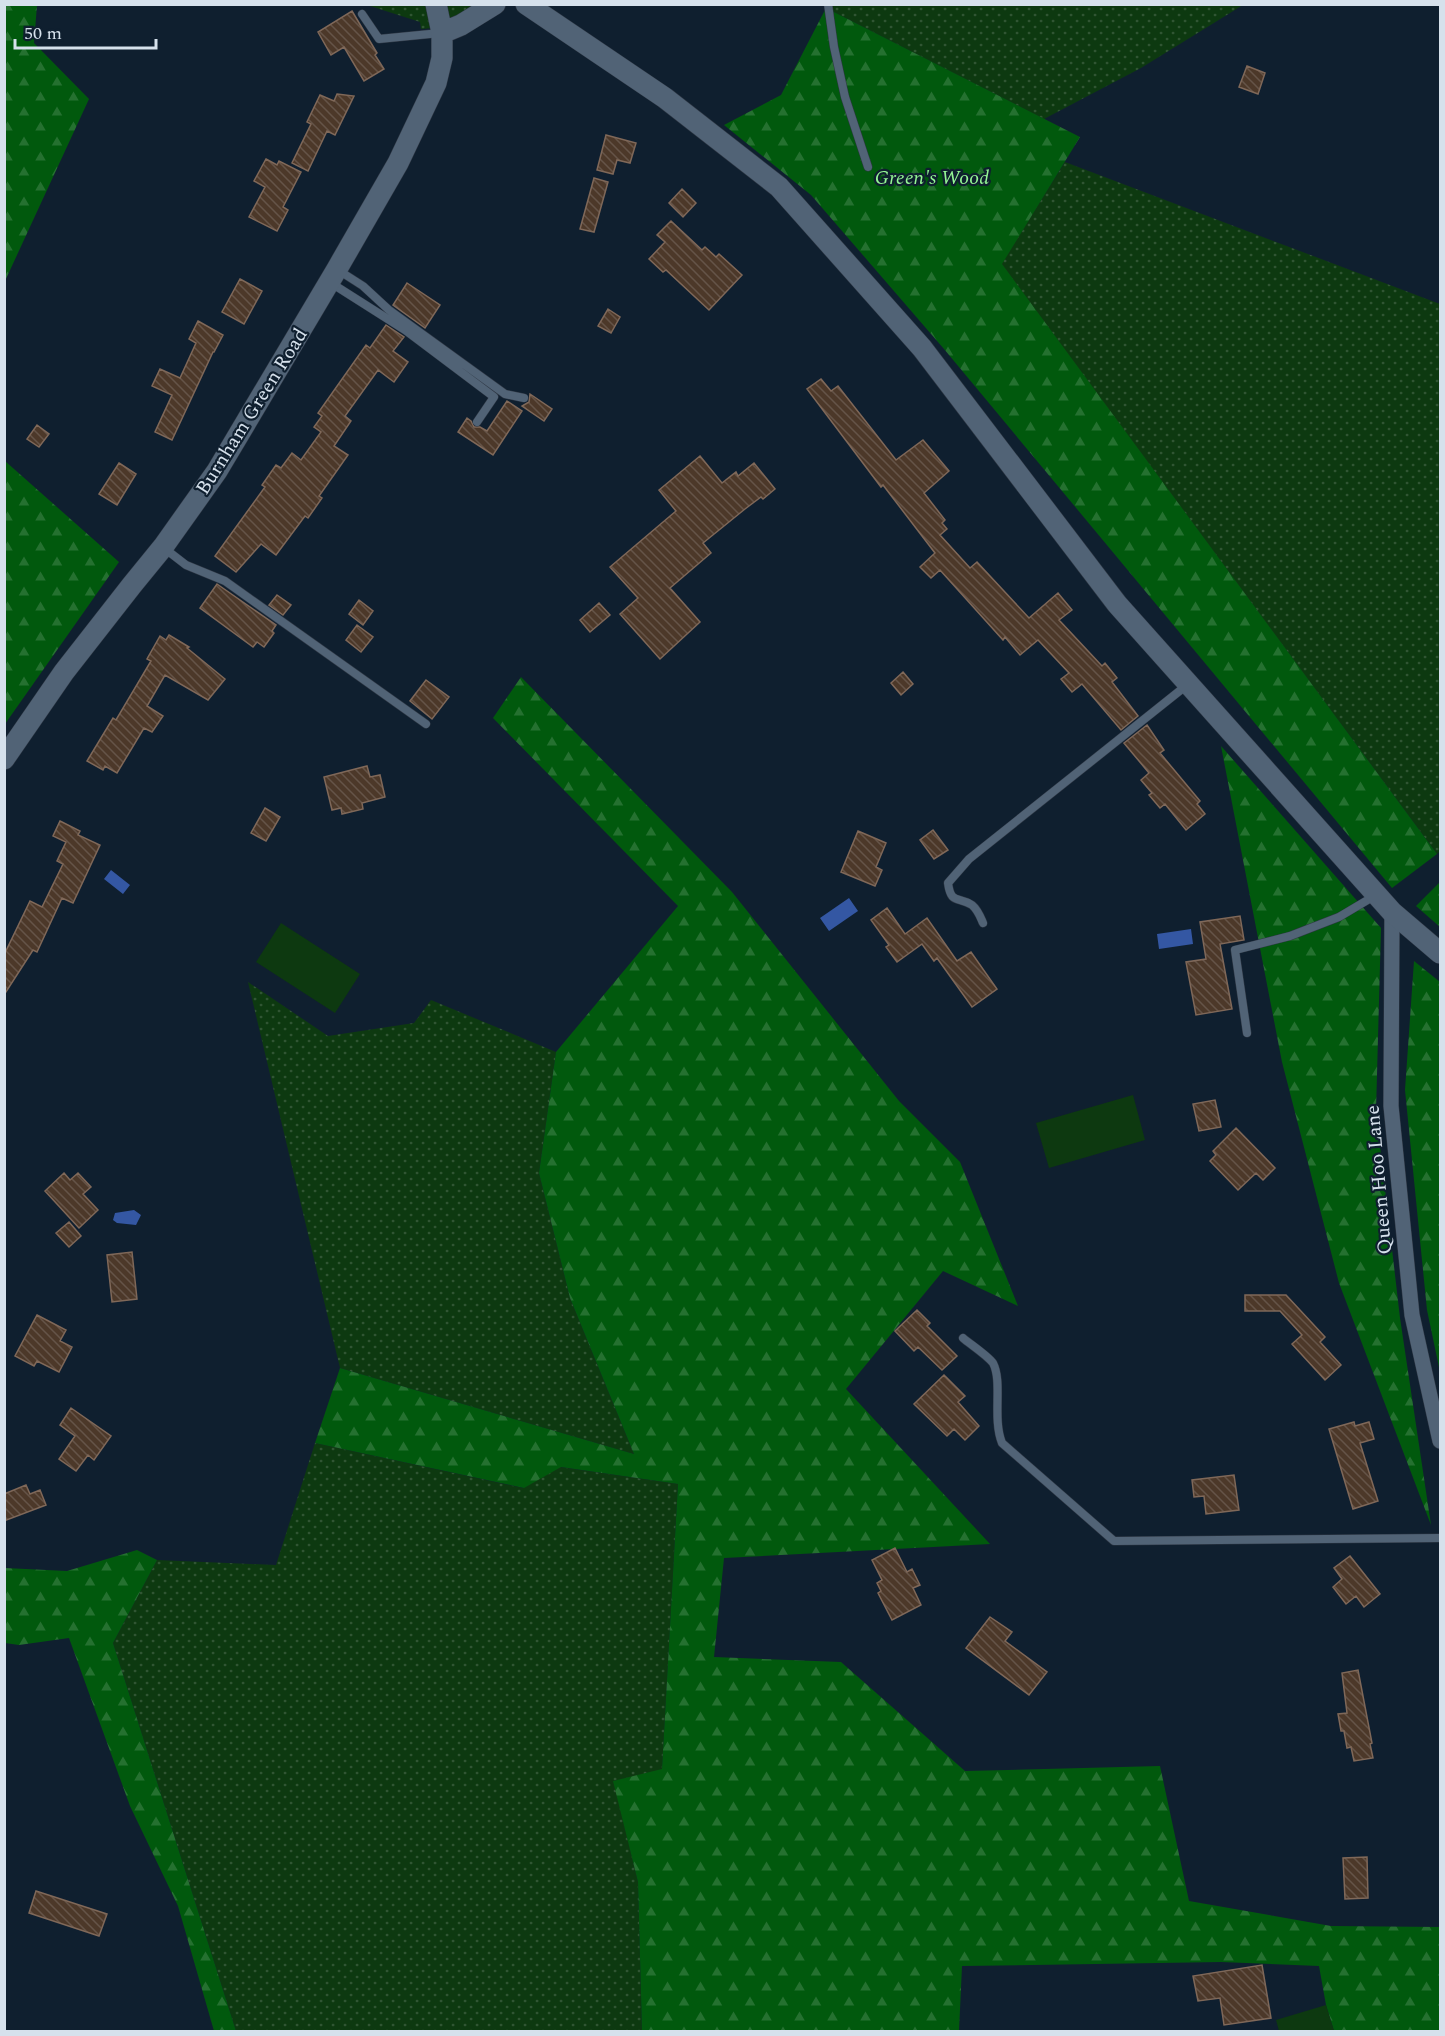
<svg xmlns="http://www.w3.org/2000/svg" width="1445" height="2036" viewBox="0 0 1445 2036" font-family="Spectral,serif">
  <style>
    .grass { fill: url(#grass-dots) }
    .forest { fill: url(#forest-firs) }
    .pitch { fill: #0d3910 }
    .water { fill: #3457a3 }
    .building { fill: url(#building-back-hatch); stroke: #7f6859; stroke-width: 1.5 }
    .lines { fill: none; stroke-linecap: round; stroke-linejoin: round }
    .lane-casing { stroke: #2f3845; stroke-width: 9 }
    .street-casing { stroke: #2f3845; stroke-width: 16 }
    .secondary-casing { stroke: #2f3845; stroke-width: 22 }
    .lane { stroke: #516376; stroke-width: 8 }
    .street { stroke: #516376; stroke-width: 15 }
    .secondary { stroke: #516376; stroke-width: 21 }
    .labels { text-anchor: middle; stroke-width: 4.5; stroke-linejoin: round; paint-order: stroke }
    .park-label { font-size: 20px; font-style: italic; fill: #95f695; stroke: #0f1f2f }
    .street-label { font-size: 20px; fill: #d6e1ec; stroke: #0f1f2f }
  </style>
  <defs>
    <pattern id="grass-dots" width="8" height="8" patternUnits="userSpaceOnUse" patternTransform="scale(1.5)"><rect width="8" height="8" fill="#0d3910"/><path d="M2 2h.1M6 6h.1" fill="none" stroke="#305533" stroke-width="1.8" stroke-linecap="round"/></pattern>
    <pattern id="forest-firs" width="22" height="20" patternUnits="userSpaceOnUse" patternTransform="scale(1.5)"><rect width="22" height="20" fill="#01590d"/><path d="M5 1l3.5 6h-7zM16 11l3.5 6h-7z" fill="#257130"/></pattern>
    <pattern id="building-back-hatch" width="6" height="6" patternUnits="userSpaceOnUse" patternTransform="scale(1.5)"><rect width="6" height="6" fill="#4c3829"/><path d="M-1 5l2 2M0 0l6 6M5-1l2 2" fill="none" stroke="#655448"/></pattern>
  </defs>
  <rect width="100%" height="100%" fill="#0f1f2f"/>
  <path class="grass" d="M 367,5 L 429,5 L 433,28 L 421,29 L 420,22 Z
    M 443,5 L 481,5 L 449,19 Z
    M 823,5 L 1243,5 L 1141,68 L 1044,119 L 826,8 Z
    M 1065,162 L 1440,304 L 1440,851 L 1437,854 L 1001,264 Z
    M 248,982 L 328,1036 L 414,1023 L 431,1000 L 556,1052 L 539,1173 L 570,1298 L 634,1454 L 340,1368 Z
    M 315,1443 L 523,1488 L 560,1467 L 678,1484 L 662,1770 L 614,1781 L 638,1882 L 642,2031 L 236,2031 L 113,1643 L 157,1560 L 276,1565 Z"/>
  <path class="forest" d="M 5,4 L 37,5 L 34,43 L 89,99 L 5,281 Z
    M 826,8 L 1080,137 L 1002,264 L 1437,854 L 1392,888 L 944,349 L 811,195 L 724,125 L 781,95 Z
    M 5,461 L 119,562 L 5,724 L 5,460 Z
    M 521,677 L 732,892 L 899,1101 L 960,1162 L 1018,1306 L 943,1271 L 846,1389 L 990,1544 L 724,1558 L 714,1657 L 841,1662 L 965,1771 L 1160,1766 L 1189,1901 L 1331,1926 L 1440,1927 L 1440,2031 L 1334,2031 L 1326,2005 L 1319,1966 L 1221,1962 L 962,1966 L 959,2031 L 642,2031 L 638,1882 L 613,1781 L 662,1769 L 678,1484 L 561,1467 L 524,1488 L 315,1443 L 340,1368 L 634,1454 L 570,1298 L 539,1173 L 556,1052 L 678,906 L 493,718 Z
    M 1221,746 L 1381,928 L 1376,1111 L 1400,1318 L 1431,1525 L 1339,1283 L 1282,1062 Z
    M 1440,882 L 1440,927 L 1416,906 Z
    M 1414,961 L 1440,982 L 1440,1372 L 1427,1310 L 1405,1090 Z
    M 137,1550 L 157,1560 L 113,1643 L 236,2031 L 214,2031 L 178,1906 L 130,1806 L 69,1638 L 19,1645 L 5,1643 L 5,1568 L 67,1571 Z"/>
  <path class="pitch" d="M 281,923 L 360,974 L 335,1013 L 256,962 Z
    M 1133,1095 L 1145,1140 L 1049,1168 L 1036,1123 Z
    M 1326,2005 L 1334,2031 L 1279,2031 L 1276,2020 Z"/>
  <path class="water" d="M 111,870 L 130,885 L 123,894 L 104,879 Z
    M 849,898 L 858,911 L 829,931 L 820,918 Z
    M 1191,929 L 1193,944 L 1159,949 L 1157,934 Z
    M 134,1210 L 141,1215 L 136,1225 L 117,1223 L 113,1220 L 115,1213 Z"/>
  <path class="building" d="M 352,11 L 377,53 L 375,55 L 384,69 L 364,81 L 344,47 L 331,55 L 318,32 Z
    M 1247,66 L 1265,73 L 1258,94 L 1239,87 Z
    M 337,94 L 354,96 L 335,135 L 327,131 L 308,171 L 292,163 L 311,124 L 307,122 L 320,95 L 334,101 Z
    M 606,135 L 636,143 L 630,163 L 617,160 L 613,174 L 597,170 Z
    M 266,159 L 277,165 L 279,161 L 301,172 L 283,207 L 288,210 L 277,231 L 249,217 L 265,187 L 254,181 Z
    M 594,178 L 608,182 L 594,232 L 580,229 Z
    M 682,189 L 696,203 L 683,217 L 669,203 Z
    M 671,221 L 702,250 L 705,247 L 716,257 L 719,254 L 742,275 L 709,310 L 666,270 L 663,272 L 649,259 L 665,242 L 657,235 Z
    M 240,279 L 262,291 L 244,324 L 222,312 Z
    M 407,283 L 440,305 L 425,328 L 393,305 Z
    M 608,309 L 620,317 L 611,333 L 598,326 Z
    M 198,321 L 223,335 L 214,352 L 213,352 L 172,440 L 155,432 L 172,395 L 152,386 L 160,369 L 180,378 L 196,343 L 189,339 Z
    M 386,325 L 404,337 L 393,351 L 408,362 L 394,382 L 378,370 L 345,416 L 351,421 L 334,446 L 348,455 L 319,496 L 322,498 L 308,518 L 305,516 L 276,555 L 261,544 L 236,572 L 215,556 L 265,487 L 262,485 L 276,465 L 281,468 L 292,453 L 301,460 L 321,432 L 314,427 L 322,416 L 318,413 L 366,345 L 370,348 Z
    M 821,379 L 831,391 L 838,386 L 896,460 L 923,440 L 949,471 L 924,493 L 945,520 L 942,523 L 947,529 L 940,535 L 970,568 L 977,562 L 1029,618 L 1058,593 L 1072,610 L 1059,620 L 1102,666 L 1105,663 L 1117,678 L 1112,682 L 1138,716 L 1121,730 L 1082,684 L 1072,692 L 1061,679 L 1069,673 L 1038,640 L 1020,655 L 1005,637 L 1003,640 L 940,570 L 931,578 L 920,567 L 935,553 L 883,485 L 881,487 L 807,389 Z
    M 530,394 L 552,409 L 544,421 L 522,406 L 529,402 Z
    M 507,401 L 522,411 L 493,455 L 458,432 L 467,418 L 471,421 L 474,427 L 480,427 L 487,431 Z
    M 37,425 L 49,434 L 39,447 L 27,439 Z
    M 700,456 L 722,483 L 736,472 L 738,476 L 754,463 L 775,489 L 763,499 L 761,497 L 745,509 L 703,543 L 711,553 L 670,588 L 700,622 L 660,659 L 620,614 L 638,598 L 610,567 L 676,511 L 659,490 Z
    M 119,463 L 136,474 L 117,505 L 99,494 Z
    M 217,584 L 276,625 L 272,631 L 274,633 L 264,647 L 257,642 L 253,647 L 200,608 Z
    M 277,595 L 291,605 L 283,615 L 269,605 Z
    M 359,600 L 373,611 L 363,625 L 349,614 Z
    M 599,603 L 610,615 L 590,632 L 580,620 Z
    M 357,625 L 373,637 L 361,652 L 346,640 Z
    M 169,635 L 189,647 L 187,648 L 225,679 L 208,700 L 165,675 L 147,706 L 163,716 L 152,732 L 144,728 L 117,773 L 105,766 L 103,770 L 87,761 L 113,718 L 116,720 L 151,661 L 147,659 L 160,636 L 166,640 Z
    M 903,672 L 913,684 L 901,695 L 891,683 Z
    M 426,680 L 449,697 L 432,719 L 410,701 Z
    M 1147,725 L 1164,750 L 1160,753 L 1200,801 L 1197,804 L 1205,814 L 1186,830 L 1165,804 L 1160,808 L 1149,795 L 1152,793 L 1141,780 L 1149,773 L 1124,743 Z
    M 367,766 L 370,777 L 380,775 L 385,797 L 362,803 L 363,809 L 342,814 L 341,808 L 332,810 L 324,777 Z
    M 265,808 L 280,817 L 266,841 L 251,833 Z
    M 60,821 L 80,831 L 78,835 L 100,845 L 73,903 L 62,898 L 37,952 L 33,950 L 4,995 L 4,955 L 30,901 L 42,907 L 63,864 L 57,861 L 66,842 L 53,836 Z
    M 933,830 L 948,850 L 934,859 L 920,840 Z
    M 858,831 L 886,843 L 876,867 L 882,870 L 875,886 L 841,872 Z
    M 887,908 L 905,934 L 927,918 L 957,961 L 971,952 L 997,989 L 972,1007 L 937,958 L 934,961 L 922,944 L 897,962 L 886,947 L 889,945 L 871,920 Z
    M 1240,916 L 1244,940 L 1220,944 L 1232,1009 L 1196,1015 L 1186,962 L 1206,959 L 1200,922 Z
    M 1215,1100 L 1221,1127 L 1199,1131 L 1193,1104 Z
    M 1236,1128 L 1275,1168 L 1263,1180 L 1256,1173 L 1238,1190 L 1210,1161 L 1216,1155 L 1213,1151 Z
    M 64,1173 L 70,1180 L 78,1173 L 91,1187 L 83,1194 L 98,1210 L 79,1228 L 45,1191 Z
    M 69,1222 L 81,1236 L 69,1247 L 56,1233 Z
    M 132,1252 L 137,1299 L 112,1302 L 107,1255 Z
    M 1245,1295 L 1286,1295 L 1325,1337 L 1320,1342 L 1341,1365 L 1325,1380 L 1292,1344 L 1302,1335 L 1280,1311 L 1245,1311 Z
    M 917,1310 L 930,1323 L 927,1326 L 957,1356 L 942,1370 L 918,1347 L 914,1351 L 895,1331 Z
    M 37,1315 L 66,1330 L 60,1341 L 72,1347 L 59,1372 L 37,1361 L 34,1366 L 15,1356 Z
    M 944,1375 L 965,1396 L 958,1402 L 979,1426 L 965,1440 L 954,1429 L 947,1436 L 914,1404 Z
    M 71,1408 L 111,1436 L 94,1460 L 88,1455 L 76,1471 L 59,1459 L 75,1436 L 60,1425 Z
    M 1354,1422 L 1355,1426 L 1369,1422 L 1374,1439 L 1360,1443 L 1378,1501 L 1353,1509 L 1329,1429 Z
    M 1234,1475 L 1239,1510 L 1206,1514 L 1204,1496 L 1194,1497 L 1192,1480 Z
    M 26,1485 L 30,1494 L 40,1490 L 46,1505 L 4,1521 L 4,1494 Z
    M 895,1548 L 907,1572 L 912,1569 L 920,1585 L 913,1588 L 921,1605 L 892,1620 L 878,1593 L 881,1591 L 877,1583 L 882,1580 L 872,1560 Z
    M 1350,1556 L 1380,1594 L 1364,1607 L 1356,1596 L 1346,1604 L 1333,1587 L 1342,1579 L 1334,1568 Z
    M 990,1617 L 1012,1632 L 1005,1641 L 1047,1672 L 1029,1695 L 966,1648 Z
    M 1358,1670 L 1372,1743 L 1370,1744 L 1373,1758 L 1354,1761 L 1351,1747 L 1347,1748 L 1344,1731 L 1341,1731 L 1338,1714 L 1347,1713 L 1342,1673 Z
    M 1367,1857 L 1368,1898 L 1345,1899 L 1343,1858 Z
    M 36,1891 L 107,1914 L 99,1936 L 29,1913 Z
    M 1262,1965 L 1271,2018 L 1224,2025 L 1220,1998 L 1198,2001 L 1193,1976 Z"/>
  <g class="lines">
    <g class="lane-casing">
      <path id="lane" d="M 828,4 L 834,47 L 845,97 L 868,167
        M 362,14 L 379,39 L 440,33
        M 338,270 L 363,286 L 389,310 L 505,394 L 524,398
        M 331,283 L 405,330 L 494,397 L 477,422
        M 164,548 L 186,565 L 225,581 L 426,724
        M 983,923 C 980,916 978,910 972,905 C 958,896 951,905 948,883 L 969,859 L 1187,685
        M 1247,1033 L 1235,950 L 1290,936 L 1339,917 L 1376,895
        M 963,1338 C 970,1344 988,1356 993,1363 C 1003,1382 992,1418 1002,1443 L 1114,1541 L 1440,1538"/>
    </g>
    <g class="street-casing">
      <path id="street" d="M 1392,912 L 1391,1106 L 1412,1315 L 1440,1441"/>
    </g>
    <g class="secondary-casing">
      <path id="secondary" d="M 526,4 L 665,98 L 779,187 L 922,348 L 1117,604 L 1392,912 L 1440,953
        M 442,33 L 461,25 L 495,4
        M 4,759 L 64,672 L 132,585 L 163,547 L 217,471 L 337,269 L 398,163 L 436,83 L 442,58 L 442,33 L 436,4"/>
    </g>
    <use href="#lane" class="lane"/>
    <use href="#street" class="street"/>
    <use href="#secondary" class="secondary"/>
  </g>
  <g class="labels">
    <g class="park-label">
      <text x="932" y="184">Green's Wood</text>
    </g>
    <g class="street-label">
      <text transform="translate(251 411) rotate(-58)" y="7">Burnham Green Road</text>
      <text transform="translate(1378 1180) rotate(-95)" y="7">Queen Hoo Lane</text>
    </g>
  </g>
  <rect width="1445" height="2036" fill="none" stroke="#d6e1ec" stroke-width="12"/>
  <path d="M15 39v9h141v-9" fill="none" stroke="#d6e1ec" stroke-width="3"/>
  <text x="24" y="39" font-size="18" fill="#d6e1ec" stroke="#0f1f2f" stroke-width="4.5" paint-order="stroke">50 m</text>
</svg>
